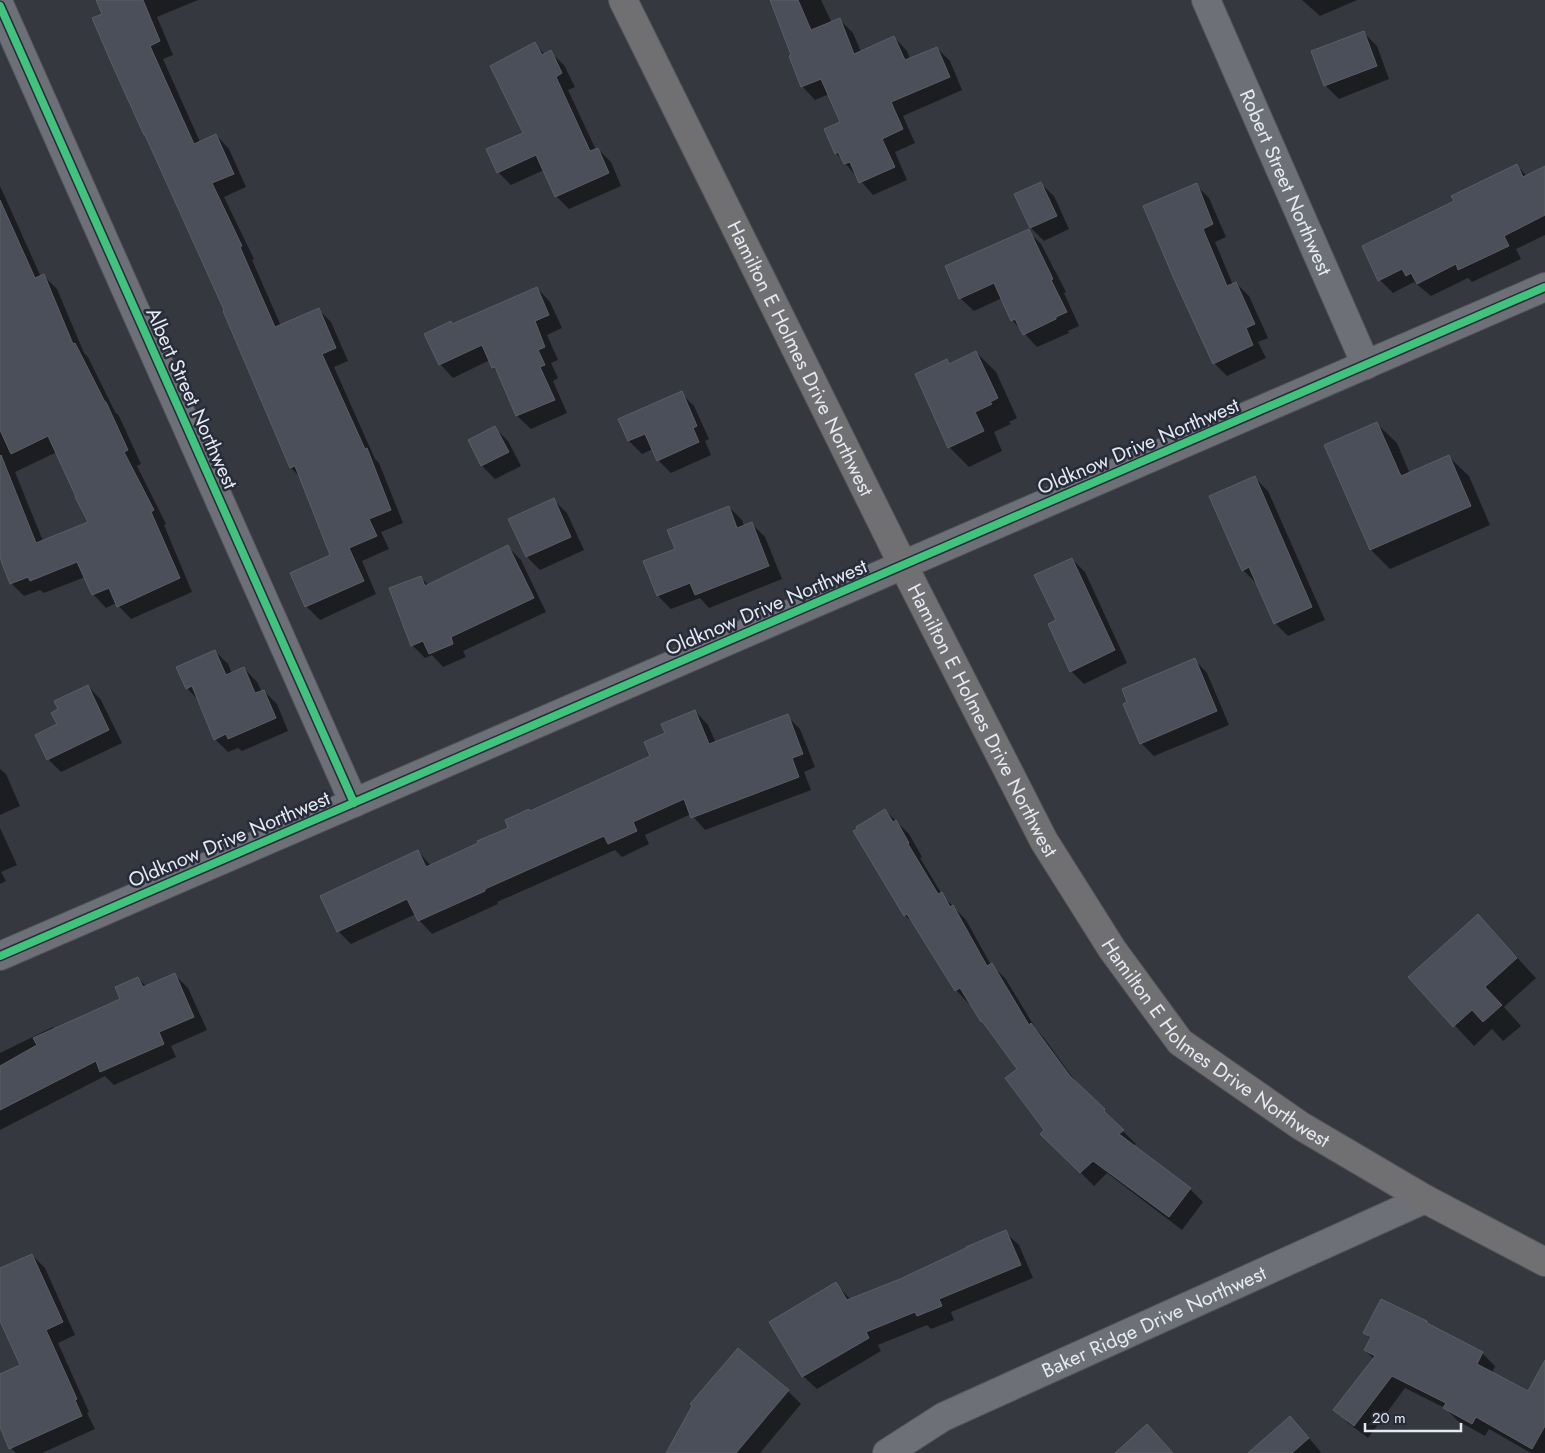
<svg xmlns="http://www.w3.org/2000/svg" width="1545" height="1453" viewBox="0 0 1545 1453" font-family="Jost,sans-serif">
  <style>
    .shadow { fill: #0007; fill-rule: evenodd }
    .building { fill: #4b4f59; stroke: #5b5e64 }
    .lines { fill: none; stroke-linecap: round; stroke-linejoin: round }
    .minor-casing { stroke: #52555b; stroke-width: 30 }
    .secondary-casing { stroke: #52555b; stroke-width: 30 }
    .minor { stroke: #6d7076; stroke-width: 28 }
    .secondary { stroke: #707072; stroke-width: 28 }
    .cycleway-casing { stroke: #262c39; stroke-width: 11 }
    .cycleway { stroke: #40c37c; stroke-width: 8 }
    .labels { text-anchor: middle; stroke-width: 5; stroke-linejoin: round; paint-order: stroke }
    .street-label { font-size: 20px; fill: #e5e9f2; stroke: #262c39 }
  </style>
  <rect width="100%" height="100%" fill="#35383f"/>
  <path class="shadow" d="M 98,0 L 198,0 L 157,17 L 173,55 L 163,59 L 200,142 L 216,135 L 229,149 L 246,187 L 224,197 L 254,259 L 252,260 L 281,326 L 318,309 L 331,322 L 348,361 L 334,367 L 375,459 L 379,463 L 403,523 L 381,532 L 389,549 L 362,561 L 376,594 L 320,620 L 307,607 L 292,574 L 332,556 L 301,478 L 291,468 L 224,312 L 226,311 Z
    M 770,0 L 821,0 L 832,23 L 840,20 L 853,33 L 861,52 L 894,37 L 907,51 L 910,59 L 937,48 L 950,61 L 962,90 L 903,116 L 915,143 L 895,152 L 907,180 L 873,195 L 836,153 L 841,123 L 829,94 L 815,100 L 802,86 L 792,56 Z
    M 1302,0 L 1357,0 L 1320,16 Z
    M 1364,33 L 1377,46 L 1389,79 L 1339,99 L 1326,86 L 1313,52 Z
    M 535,44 L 545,55 L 550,52 L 564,65 L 575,87 L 568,90 L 596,150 L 598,149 L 611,162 L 621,186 L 569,209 L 556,196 L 544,170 L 511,185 L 498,172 L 525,133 Z
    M 1517,166 L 1527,176 L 1545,169 L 1545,235 L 1516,249 L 1521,259 L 1472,282 L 1468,278 L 1431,296 L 1414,282 L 1393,293 L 1380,280 L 1456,201 Z
    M 1040,183 L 1054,196 L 1069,229 L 1044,241 L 1031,228 L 1015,195 Z
    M 1196,185 L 1209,198 L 1226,237 L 1215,242 L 1233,285 L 1236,283 L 1249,296 L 1268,338 L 1258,342 L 1266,358 L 1227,376 L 1214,363 Z
    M 0,186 L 41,277 L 44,276 L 57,289 L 84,353 L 88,357 L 115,412 L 119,416 L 141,464 L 137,466 L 166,524 L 164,525 L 192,592 L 131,619 L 116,603 L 106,608 L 93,594 L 85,577 L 44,593 L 40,590 L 24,596 L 11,583 L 0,524 ZM 57,452 L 89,523 L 43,541 L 15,472 Z
    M 1028,231 L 1041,244 L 1066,292 L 1064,293 L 1079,326 L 1068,331 L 1069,333 L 1037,347 L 1012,320 L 1002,298 L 974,311 L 960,298 Z
    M 537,288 L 550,302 L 562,328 L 547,335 L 558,360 L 551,363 L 558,378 L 553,381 L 567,413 L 531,429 L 517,416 L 499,373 L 494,368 L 490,360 L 453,378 L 440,364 L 452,325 Z
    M 976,352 L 996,372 L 1017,418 L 1009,422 L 1011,424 L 994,432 L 1002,451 L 969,467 L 949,447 L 947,361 L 950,364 Z
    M 681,393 L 694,406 L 709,439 L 705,441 L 711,455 L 671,473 L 658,460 L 653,449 L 642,454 L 629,441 L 620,420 Z
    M 1377,424 L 1397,443 L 1410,474 L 1449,457 L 1469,476 L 1490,525 L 1390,569 L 1371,550 Z
    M 495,428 L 508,441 L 521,466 L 495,479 L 482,466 L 470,441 Z
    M 1255,478 L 1268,491 L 1325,620 L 1288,636 L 1275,623 L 1257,583 L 1256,583 L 1243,570 Z
    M 554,500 L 567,513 L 584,550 L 540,570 L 527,557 L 510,519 Z
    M 729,507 L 742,520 L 744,526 L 752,524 L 765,537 L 782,579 L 709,608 L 700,598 L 671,609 L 658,596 L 645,562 L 676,550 Z
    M 508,547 L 521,560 L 546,612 L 463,651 L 466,657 L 443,667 L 432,655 L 425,658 L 412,645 L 421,577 L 428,585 Z
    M 1072,559 L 1085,572 L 1127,663 L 1084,684 L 1071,671 L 1057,621 Z
    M 215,651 L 228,664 L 232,674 L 244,668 L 257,682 L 262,692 L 264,691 L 277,704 L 288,731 L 242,751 L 238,748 L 228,752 L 215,739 L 199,701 L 187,688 Z
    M 1194,659 L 1207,673 L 1229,725 L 1154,756 L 1141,743 Z
    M 88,686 L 101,700 L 122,743 L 61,772 L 48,759 L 58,725 Z
    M 695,711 L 708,725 L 716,743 L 787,716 L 800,729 L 815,767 L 804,772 L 811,790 L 705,830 L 691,814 L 645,835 L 649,844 L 622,857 L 615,850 L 497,902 L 498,904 L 432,934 L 419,920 L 416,914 L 351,944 L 338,931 L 418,851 L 431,866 L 510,828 L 531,813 L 651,757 L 667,734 Z
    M 0,769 L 6,774 L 20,806 L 0,815 Z
    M 885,810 L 909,834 L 922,857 L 920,858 L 943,896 L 966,920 L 991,965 L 1005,978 L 1036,1029 L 1044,1038 L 1081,1089 L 1117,1123 L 1116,1124 L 1136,1144 L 1133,1146 L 1190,1189 L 1203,1202 L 1182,1230 L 1107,1173 L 1094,1186 L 1042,1134 L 1046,1130 L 1019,1069 L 990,1029 L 982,1021 L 971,1003 L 969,1004 L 956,990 L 915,925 L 905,915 Z
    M 0,828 L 17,865 L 1,872 L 6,881 L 0,884 Z
    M 1478,916 L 1536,978 L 1504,1007 L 1521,1026 L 1503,1041 L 1492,1029 L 1474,1046 L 1410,977 Z
    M 175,975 L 188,988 L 207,1030 L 171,1046 L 176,1057 L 114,1085 L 105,1076 L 0,1130 L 0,1053 L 53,1027 L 55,1029 L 122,999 L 138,978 L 147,987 Z
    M 1005,1232 L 1019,1245 L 1033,1278 L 951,1312 L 954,1320 L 931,1329 L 927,1325 L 878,1345 L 881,1351 L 817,1389 L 803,1376 L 771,1322 L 836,1284 L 851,1300 L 901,1280 Z
    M 32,1255 L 45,1268 L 75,1335 L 58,1343 L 89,1412 L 87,1413 L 95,1429 L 42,1453 L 16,1453 L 11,1448 L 0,1424 L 0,1376 L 22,1366 L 0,1318 L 0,1269 Z
    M 1427,1322 L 1430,1326 L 1482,1353 L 1495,1366 L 1492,1373 L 1528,1392 L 1545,1391 L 1545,1453 L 1531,1453 L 1489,1429 L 1485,1436 L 1458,1421 L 1445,1408 L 1405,1388 L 1368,1438 L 1348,1423 L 1335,1409 L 1374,1359 L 1365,1350 L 1371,1339 L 1365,1333 Z
    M 788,1391 L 801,1404 L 760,1453 L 671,1453 Z
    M 1303,1431 L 1321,1452 L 1320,1453 L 1250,1453 Z"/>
  <path class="building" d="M 96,0 L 143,0 L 160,41 L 150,46 L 194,144 L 216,134 L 234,174 L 212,183 L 242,246 L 240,247 L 275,327 L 319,308 L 336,348 L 322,354 L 365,449 L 367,448 L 391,510 L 369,519 L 377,536 L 349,548 L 364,581 L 305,607 L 290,573 L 330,555 L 295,466 L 290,468 L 223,311 L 224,310 L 145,135 L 144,135 L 111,62 L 92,18 L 102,14 Z
    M 770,0 L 798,0 L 811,30 L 840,18 L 854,54 L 894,36 L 905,60 L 937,47 L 950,77 L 891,102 L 903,129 L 882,139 L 895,167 L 859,183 L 850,162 L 844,164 L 838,152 L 835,154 L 824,129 L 840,122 L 821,79 L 801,87 L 789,56 L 791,55 Z
    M 1364,31 L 1377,66 L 1324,86 L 1311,51 Z
    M 535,42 L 542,55 L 551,50 L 562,73 L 556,77 L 590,151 L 598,148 L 609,173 L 555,197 L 536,155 L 497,173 L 486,149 L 523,133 L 490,66 Z
    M 1517,164 L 1523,177 L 1545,166 L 1545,215 L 1504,236 L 1509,246 L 1458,270 L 1456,264 L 1417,284 L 1411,273 L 1406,276 L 1402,269 L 1378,281 L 1362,246 L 1454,201 L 1451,196 Z
    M 1041,182 L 1057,216 L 1030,228 L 1014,194 Z
    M 1197,183 L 1213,224 L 1203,229 L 1227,286 L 1236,282 L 1255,324 L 1246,328 L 1253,345 L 1213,364 L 1174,279 L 1143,206 Z
    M 0,200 L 35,278 L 44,274 L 73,344 L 75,343 L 105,402 L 106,402 L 128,450 L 124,452 L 154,510 L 151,512 L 180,578 L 117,607 L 109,588 L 92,595 L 77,562 L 30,581 L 28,577 L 10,584 L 0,558 L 0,456 L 1,455 L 36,543 L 88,522 L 75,497 L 76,497 L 48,436 L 11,454 L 0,430 Z
    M 1029,229 L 1053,279 L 1051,280 L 1067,312 L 1056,317 L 1056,319 L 1023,335 L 1015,319 L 1011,321 L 994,283 L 959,299 L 945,266 Z
    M 537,287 L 549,315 L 535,321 L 545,347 L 538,350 L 545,365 L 540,367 L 555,400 L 516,416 L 495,367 L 492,368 L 482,345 L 439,365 L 424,334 L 451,321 L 452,324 Z
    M 976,351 L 998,398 L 990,402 L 992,404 L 975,412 L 984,431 L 948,448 L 915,374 L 947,359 L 949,364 Z
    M 682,391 L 697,426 L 693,428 L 699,442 L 657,461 L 645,434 L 628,441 L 618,419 Z
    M 1377,422 L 1401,476 L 1449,455 L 1471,506 L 1370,550 L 1324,445 Z
    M 495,426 L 509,452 L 481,466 L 468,440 Z
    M 1255,476 L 1312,607 L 1274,624 L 1249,567 L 1242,571 L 1209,496 Z
    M 554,498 L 571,537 L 526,557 L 508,519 Z
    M 729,506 L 737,528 L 752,522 L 769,566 L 695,595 L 690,583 L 657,596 L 643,561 L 675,549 L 667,530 Z
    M 508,545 L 534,598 L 451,637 L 453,644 L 429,654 L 423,641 L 411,646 L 389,588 L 421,576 L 425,586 Z
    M 1072,558 L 1115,650 L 1070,672 L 1048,624 L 1056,620 L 1034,575 Z
    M 215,650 L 226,675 L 244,667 L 255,693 L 264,690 L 276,718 L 228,739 L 226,734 L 214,740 L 192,686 L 186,689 L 176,667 Z
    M 1195,658 L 1217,711 L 1140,744 L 1123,704 L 1127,702 L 1122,689 Z
    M 88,685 L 109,730 L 47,760 L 35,735 L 57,724 L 51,713 L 58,709 L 54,701 Z
    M 695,710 L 709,744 L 788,714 L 803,754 L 792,758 L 799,777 L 691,818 L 684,799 L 633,822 L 637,831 L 608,844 L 604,836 L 485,889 L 485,891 L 418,921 L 407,899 L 337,932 L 320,896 L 418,850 L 426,867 L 478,843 L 477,841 L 508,828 L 505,820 L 529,809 L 530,811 L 650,756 L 644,742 L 665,733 L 661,724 Z
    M 885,809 L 893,822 L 896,820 L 909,843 L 908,844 L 938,894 L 942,892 L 950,907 L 953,905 L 987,966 L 992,963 L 1029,1025 L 1031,1023 L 1070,1076 L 1105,1109 L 1104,1111 L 1124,1130 L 1119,1134 L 1191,1188 L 1169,1217 L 1093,1161 L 1080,1173 L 1040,1134 L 1044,1130 L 1005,1078 L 1017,1069 L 982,1021 L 981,1022 L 960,988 L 955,991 L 907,914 L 904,916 L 853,831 L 857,829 L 856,827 Z
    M 1478,914 L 1517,958 L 1485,987 L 1502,1005 L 1483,1022 L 1472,1010 L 1453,1027 L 1408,977 Z
    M 175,973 L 194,1017 L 159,1032 L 164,1044 L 100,1072 L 96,1061 L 0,1110 L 0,1066 L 37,1045 L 33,1038 L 120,999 L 115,987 L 138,977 L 143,987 Z
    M 1006,1230 L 1021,1265 L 939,1299 L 942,1306 L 917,1316 L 915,1312 L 866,1332 L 869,1338 L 802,1377 L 769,1322 L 836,1282 L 847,1300 L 900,1279 L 966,1248 L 966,1247 Z
    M 32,1254 L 63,1322 L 46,1330 L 77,1399 L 75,1400 L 82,1416 L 9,1449 L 0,1427 L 0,1374 L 20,1365 L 0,1321 L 0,1268 Z
    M 1381,1299 L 1427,1321 L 1427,1323 L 1483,1352 L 1477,1364 L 1528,1391 L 1545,1360 L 1545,1426 L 1532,1449 L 1476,1417 L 1472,1424 L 1443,1408 L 1446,1403 L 1392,1376 L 1354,1426 L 1333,1410 L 1375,1356 L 1364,1350 L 1371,1337 L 1363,1333 Z
    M 738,1348 L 789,1390 L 736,1453 L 666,1453 L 692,1406 L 690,1404 Z
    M 1290,1416 L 1309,1438 L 1292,1453 L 1248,1453 Z
    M 1147,1424 L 1173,1453 L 1115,1453 Z"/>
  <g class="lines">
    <g class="minor-casing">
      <g id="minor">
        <path id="s1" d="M 1206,0 L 1366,365"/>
        <path d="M 0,6 L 354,803"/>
        <path d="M 0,956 L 1545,287"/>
        <path id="s2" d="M 887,1453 L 943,1417 L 1425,1199"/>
      </g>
    </g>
    <g class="secondary-casing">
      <g id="secondary">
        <path id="s3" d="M 623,0 L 903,565 L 1044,841 L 1112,949 L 1180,1042 L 1301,1126 L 1425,1199 L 1545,1262"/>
      </g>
    </g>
    <use href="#minor" class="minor"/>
    <use href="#secondary" class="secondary"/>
    <g class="cycleway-casing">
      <path id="cycleway" d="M 0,6 L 354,803
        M 0,956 L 1545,287"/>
    </g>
    <use href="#cycleway" class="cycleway"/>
  </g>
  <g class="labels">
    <g class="street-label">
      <text dy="7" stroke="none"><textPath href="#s1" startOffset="199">Robert Street Northwest</textPath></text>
      <text dy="7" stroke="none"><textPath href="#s3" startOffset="400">Hamilton E Holmes Drive Northwest</textPath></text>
      <text transform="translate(192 398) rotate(66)" y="7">Albert Street Northwest</text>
      <text transform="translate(1138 446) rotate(-23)" y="7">Oldknow Drive Northwest</text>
      <text transform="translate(766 607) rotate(-23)" y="7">Oldknow Drive Northwest</text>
      <text dy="7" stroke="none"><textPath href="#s3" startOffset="805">Hamilton E Holmes Drive Northwest</textPath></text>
      <text transform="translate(229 839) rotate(-23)" y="7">Oldknow Drive Northwest</text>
      <text dy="7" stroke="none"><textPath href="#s3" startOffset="1210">Hamilton E Holmes Drive Northwest</textPath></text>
      <text dy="7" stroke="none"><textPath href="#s2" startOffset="298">Baker Ridge Drive Northwest</textPath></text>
    </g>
  </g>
  <path d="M1365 1423v8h96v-8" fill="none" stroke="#e5e9f2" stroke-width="2.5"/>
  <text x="1372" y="1423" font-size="15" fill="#e5e9f2" stroke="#262c39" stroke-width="4" paint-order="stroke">20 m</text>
</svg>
